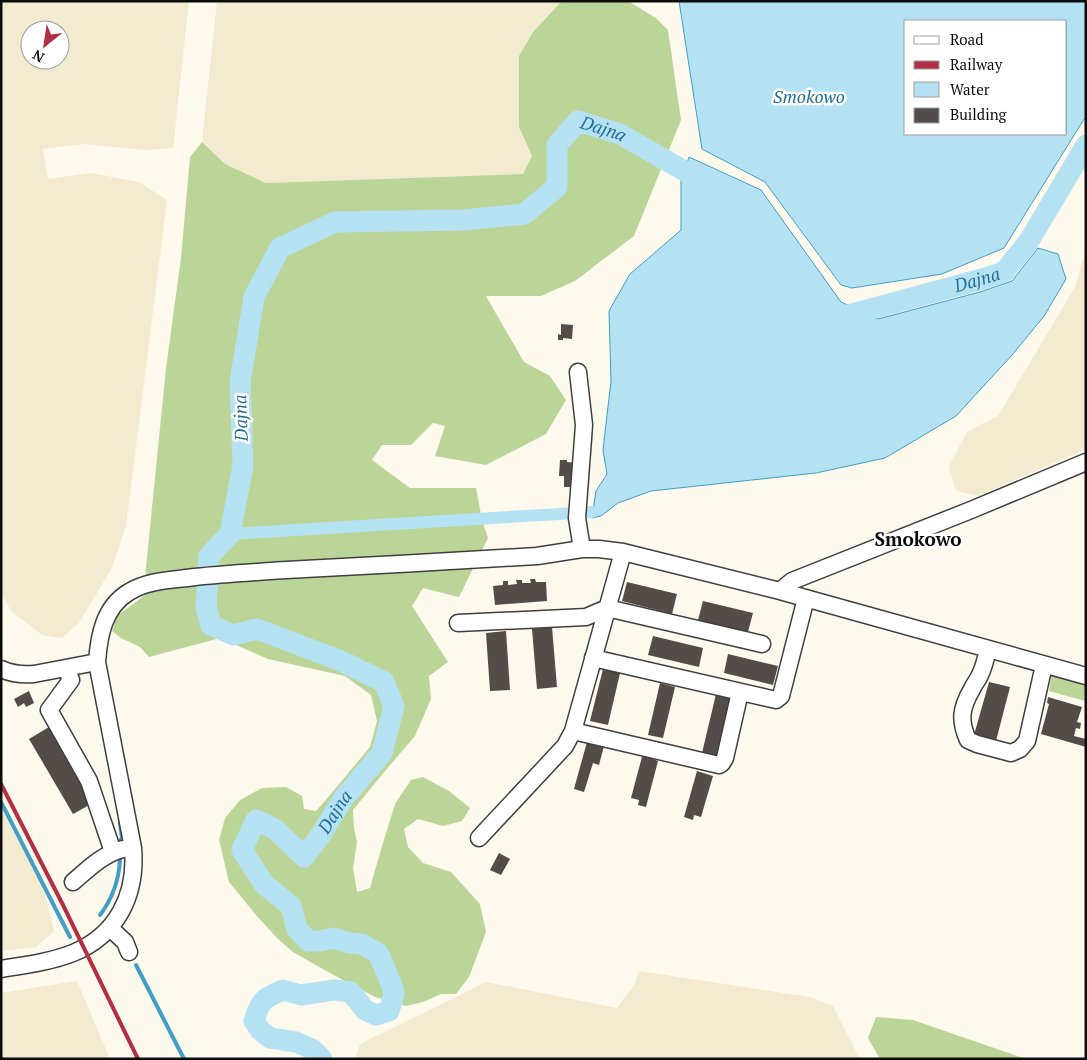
<svg xmlns="http://www.w3.org/2000/svg" width="1087" height="1060" viewBox="0 0 1087 1060" font-family="'PT Serif',serif">
  <style>
    .farmland { fill: #f2ebcf; fill-rule: evenodd }
    .forest { fill: #bbd599 }
    .water { fill: #b5e2f2; stroke: #419ec4; fill-rule: evenodd }
    .lines { fill: none; stroke-linecap: round; stroke-linejoin: round }
    .stream { stroke: #419ec4; stroke-width: 4 }
    .canal { stroke: #b5e2f2; stroke-width: 12 }
    .river { stroke: #b5e2f2; stroke-width: 21 }
    .building { fill: #544c49 }
    .minor-casing { stroke: #3f3f3f; stroke-width: 19 }
    .minor { stroke: #fff; stroke-width: 16 }
    .rail { stroke: #b32e42; stroke-width: 4 }
    .labels { text-anchor: middle; stroke-width: 5; stroke-linejoin: round; paint-order: stroke }
    .water-label { font-size: 18px; font-style: italic; fill: #1e6e95; stroke: #fff }
    .quarter-label { font-size: 19px; font-weight: bold; fill: #0c0c0c; stroke: #fff }
  </style>
  <rect width="100%" height="100%" fill="#fef9ed"/>
  <path class="farmland" d="M 1,1 L 189,1 L 173,148 L 145,150 L 84,144 L 43,149 L 48,179 L 91,173 L 139,182 L 167,200 L 126,526 L 112,568 L 79,623 L 62,638 L 42,635 L 12,612 L 1,594 ZM 30,30 L 60,30 L 60,60 L 30,60 Z
    M 217,1 L 562,1 L 556,7 L 519,127 L 532,156 L 523,174 L 266,183 L 225,164 L 202,142 Z
    M 1086,249 L 1086,449 L 978,496 L 956,491 L 949,466 L 967,432 L 998,416 L 1075,287 Z
    M 1,808 L 44,890 L 54,931 L 36,947 L 1,951 Z
    M 639,971 L 810,997 L 833,1006 L 860,1059 L 355,1059 L 360,1044 L 486,982 L 617,1008 L 634,985 Z
    M 77,981 L 110,1059 L 1,1059 L 1,993 Z"/>
  <path class="forest" d="M 562,1 L 628,1 L 656,18 L 668,30 L 681,120 L 634,236 L 575,281 L 541,296 L 486,296 L 524,362 L 550,376 L 566,400 L 546,434 L 486,465 L 435,456 L 445,426 L 433,423 L 411,445 L 382,445 L 372,460 L 410,488 L 476,488 L 482,520 L 488,538 L 459,597 L 423,588 L 412,606 L 448,662 L 429,676 L 431,699 L 415,736 L 390,765 L 353,810 L 354,828 L 357,842 L 353,868 L 357,892 L 370,888 L 382,846 L 395,804 L 411,780 L 423,777 L 449,791 L 470,808 L 462,821 L 443,826 L 418,819 L 404,829 L 408,847 L 423,863 L 451,872 L 480,904 L 486,932 L 469,977 L 456,994 L 441,994 L 423,1002 L 406,1006 L 375,997 L 328,972 L 293,952 L 277,938 L 256,915 L 229,882 L 219,840 L 225,818 L 240,800 L 262,788 L 286,787 L 302,796 L 304,809 L 316,811 L 325,801 L 370,747 L 377,721 L 371,695 L 345,676 L 268,659 L 220,638 L 149,657 L 140,647 L 121,638 L 112,631 L 117,616 L 145,595 L 146,567 L 166,368 L 181,258 L 190,157 L 202,142 L 225,164 L 266,183 L 523,174 L 532,156 L 519,127 L 519,56 L 533,32 Z
    M 1052,674 L 1086,683 L 1086,703 L 1085,701 L 1049,691 Z
    M 876,1017 L 913,1020 L 1026,1059 L 880,1059 L 868,1038 Z"/>
  <path class="water" d="M 679,1 L 1086,1 L 1086,116 L 1004,248 L 942,274 L 852,288 L 841,285 L 765,182 L 702,149 ZM 906,21 L 1066,21 L 1066,134 L 906,134 Z
    M 689,157 L 761,190 L 841,302 L 878,319 L 980,292 L 1012,281 L 1038,248 L 1058,254 L 1066,279 L 1044,316 L 1013,354 L 956,416 L 885,458 L 816,473 L 651,491 L 618,503 L 601,516 L 592,518 L 596,491 L 607,474 L 603,450 L 611,381 L 609,311 L 630,274 L 681,230 L 681,179 Z"/>
  <g class="lines">
    <path class="stream" d="M 1,802 L 70,937
      M 119,842 L 122,838 L 120,823
      M 100,915 C 113,898 119,881 120,859
      M 136,965 L 184,1059"/>
    <path class="canal" d="M 230,534 L 592,512"/>
    <g class="river">
      <path id="s1" d="M 835,312 L 841,317 L 982,279 L 1004,272 L 1029,241 L 1086,145"/>
      <path id="s2" d="M 322,1059 L 312,1049 L 296,1042 L 270,1038 L 260,1030 L 254,1021 C 260,1000 264,998 283,990 L 301,995 L 334,990 L 351,992 L 365,1010 L 376,1015 L 389,1011 L 394,994 L 391,983 L 378,953 L 361,944 L 349,943 L 334,938 L 320,941 L 308,941 L 297,929 L 291,906 L 264,884 L 242,850 L 256,820 L 275,829 L 304,857 L 320,836 L 343,799 L 382,753 L 394,706 L 384,682 L 341,661 L 257,629 L 233,635 L 211,625 L 206,607 L 209,556 L 230,534 L 243,466 L 240,382 L 254,297 L 280,248 L 335,222 L 465,220 L 524,214 L 557,187 L 557,145 L 578,121 L 620,134 L 709,185"/>
    </g>
  </g>
  <path class="building" d="M 561,324 L 573,325 L 572,339 L 563,338 L 563,340 L 558,340 L 558,334 L 561,335 Z
    M 560,460 L 567,460 L 567,462 L 577,463 L 575,487 L 564,487 L 564,476 L 559,476 Z
    M 530,579 L 535,579 L 536,582 L 546,582 L 547,601 L 495,605 L 493,586 L 503,585 L 503,581 L 508,581 L 508,585 L 517,584 L 516,580 L 522,580 L 522,583 L 531,583 Z
    M 627,582 L 677,594 L 672,614 L 622,601 Z
    M 703,601 L 753,613 L 748,632 L 698,620 Z
    M 552,627 L 557,687 L 537,689 L 532,629 Z
    M 506,631 L 510,690 L 490,691 L 486,633 Z
    M 653,636 L 703,648 L 699,667 L 648,655 Z
    M 728,654 L 778,666 L 773,685 L 724,673 Z
    M 603,669 L 620,673 L 608,725 L 590,721 Z
    M 989,682 L 1010,687 L 996,741 L 974,735 Z
    M 660,683 L 675,687 L 663,738 L 648,735 Z
    M 29,691 L 34,703 L 26,707 L 24,703 L 18,707 L 14,699 Z
    M 716,694 L 732,698 L 718,756 L 702,753 Z
    M 1048,697 L 1082,707 L 1077,722 L 1081,723 L 1080,729 L 1076,728 L 1074,736 L 1086,739 L 1086,747 L 1041,734 L 1049,704 L 1047,703 Z
    M 49,727 L 93,803 L 73,814 L 29,739 Z
    M 587,742 L 604,746 L 599,765 L 593,763 L 584,792 L 574,789 Z
    M 643,753 L 651,755 L 650,758 L 658,761 L 646,807 L 638,805 L 639,800 L 631,798 Z
    M 697,771 L 713,776 L 701,817 L 694,815 L 693,820 L 684,817 Z
    M 499,853 L 510,859 L 501,875 L 490,870 Z"/>
  <g class="lines">
    <g class="minor-casing">
      <path id="minor" d="M 578,372 L 584,425 L 577,518 L 582,549
        M 780,591 L 1086,676
        M 458,623 L 586,617 L 607,608 L 762,644
        M 988,649 C 986,658 984,667 980,675 C 978,680 974,684 972,689 C 961,708 959,720 968,740 L 977,744 L 1011,753 L 1020,749 L 1027,741 L 1044,665
        M 593,658 L 776,700 L 781,696 L 806,598
        M 66,668 L 71,680 L 49,710 L 89,781 L 113,852
        M 1,669 C 12,674 22,675 34,674 L 97,662
        M 573,731 L 719,765 L 722,763 L 725,758 L 740,692
        M 479,838 L 565,746 L 573,731 L 623,552
        M 73,882 C 88,869 103,854 123,849
        M 110,928 L 125,942 L 129,952
        M 1,969 C 25,965 50,962 73,953 C 117,935 137,895 133,848 L 97,662 C 99,635 104,607 129,592 C 148,580 173,580 195,577 C 225,574 256,572 286,570 C 370,566 453,561 537,556 L 582,549 L 599,549 L 623,552 L 780,591 L 792,581 L 971,510 L 1086,462"/>
    </g>
    <use href="#minor" class="minor"/>
    <path class="rail" d="M 1,784 L 63,905 L 138,1059"/>
  </g>
  <g class="labels">
    <g class="water-label">
      <text x="809" y="103">Smokowo</text>
      <text dy="6" stroke="none"><textPath href="#s2" startOffset="1769">Dajna</textPath></text>
      <text dy="6" stroke="none"><textPath href="#s1" startOffset="149">Dajna</textPath></text>
      <text transform="translate(241 418) rotate(-92)" y="6">Dajna</text>
      <text dy="6" stroke="none"><textPath href="#s2" startOffset="644">Dajna</textPath></text>
    </g>
    <g class="quarter-label">
      <text x="918" y="546">Smokowo</text>
    </g>
  </g>
  <rect width="1087" height="1060" fill="none" stroke="#0c0c0c" stroke-width="5"/>
  <rect x="904" y="20" width="162" height="115" fill="#ffffff" stroke="#9e9e9e"/>
  <rect x="914" y="36" width="25" height="8" fill="#ffffff" stroke="#9e9e9e"/>
  <text x="950" y="45" font-size="15" fill="#0c0c0c">Road</text>
  <rect x="914" y="61" width="25" height="8" fill="#b32e42" stroke="#9e9e9e"/>
  <text x="950" y="70" font-size="15" fill="#0c0c0c">Railway</text>
  <rect x="914" y="82" width="25" height="15" fill="#b5e2f2" stroke="#9e9e9e"/>
  <text x="950" y="95" font-size="15" fill="#0c0c0c">Water</text>
  <rect x="914" y="108" width="25" height="15" fill="#544c49" stroke="#9e9e9e"/>
  <text x="950" y="120" font-size="15" fill="#0c0c0c">Building</text>
  <g transform="translate(45 45) rotate(210)"><circle r="24" fill="#ffffff" stroke="#9e9e9e"/>
  <path d="M0-4L9 19L0 12L-9 19Z" fill="#b32e42"/>
  <text y="-8" font-size="14" font-weight="bold" text-anchor="middle" fill="#0c0c0c">N</text>
  </g>
</svg>
